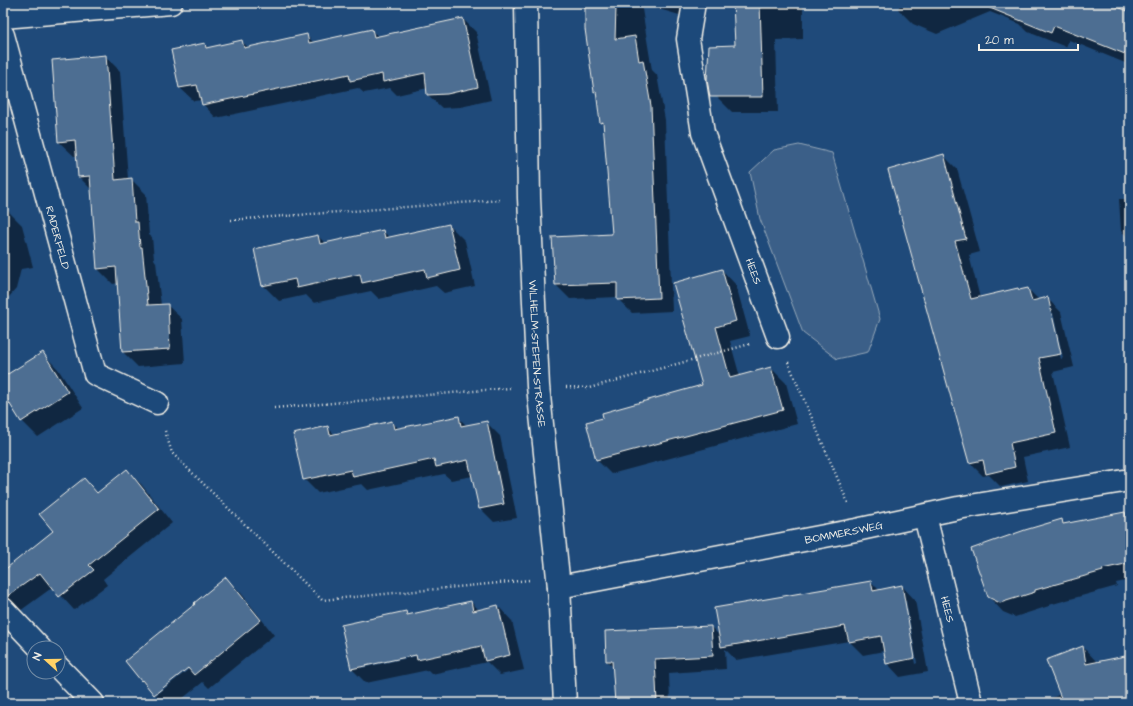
<svg xmlns="http://www.w3.org/2000/svg" width="1133" height="706" viewBox="0 0 1133 706" font-family="'Architects Daughter',sans-serif">
  <style>
    .green { fill: #3a5f88; stroke: #97a8b8 }
    .shadow { fill: #0007; fill-rule: evenodd }
    .building { fill: #4d6e92; stroke: #f4f1e8 }
    .lines { fill: none; stroke-linecap: round; stroke-linejoin: round }
    .minor-casing { stroke: #f4f1e8; stroke-width: 25 }
    .path { stroke: #f4f1e8; stroke-width: 2.5; stroke-dasharray: 1 3; stroke-linecap: butt }
    .minor { stroke: #1f4a7a; stroke-width: 22 }
    .labels { text-anchor: middle; stroke-width: 3; stroke-linejoin: round; paint-order: stroke }
    .street-label { font-size: 11px; fill: #f4f1e8; stroke: #1f4a7a }
  </style>
  <rect width="100%" height="100%" fill="#1f4a7a"/>
  <filter id="ink" filterUnits="userSpaceOnUse"><feTurbulence type="fractalNoise" baseFrequency=".025" numOctaves="2"/><feDisplacementMap in="SourceGraphic" scale="8" xChannelSelector="R" yChannelSelector="G"/><feConvolveMatrix kernelMatrix="1 2 1 2 8 2 1 2 1" color-interpolation-filters="sRGB"/></filter>
  <g filter="url(#ink)">
    <path class="green" d="M 799,145 L 832,153 L 880,319 L 868,352 L 837,359 L 803,333 L 760,219 L 750,172 L 774,150 Z"/>
    <path class="shadow" d="M 586,3 L 641,3 L 652,70 L 657,75 L 665,120 L 672,311 L 632,313 L 618,299 L 618,297 L 570,299 L 556,285 L 553,237 L 613,235 L 604,125 L 601,122 L 597,94 L 595,91 Z
      M 646,3 L 691,3 L 686,17 L 649,6 Z
      M 734,3 L 803,3 L 803,39 L 776,40 L 778,112 L 732,112 L 716,96 L 736,46 Z
      M 901,3 L 1105,3 L 1130,13 L 1130,65 L 1069,40 L 1066,47 L 1028,32 L 1020,24 L 990,12 L 937,34 L 913,24 L 898,9 Z
      M 463,19 L 476,32 L 491,100 L 461,107 L 442,108 L 428,95 L 428,88 L 397,95 L 390,88 L 364,93 L 358,88 L 216,118 L 203,104 L 202,100 L 194,101 L 180,88 L 172,51 L 205,44 L 209,49 L 241,41 L 249,48 L 306,35 L 314,43 L 372,31 L 379,37 Z
      M 105,56 L 120,71 L 128,179 L 131,179 L 146,194 L 149,235 L 152,237 L 154,259 L 156,262 L 161,305 L 167,305 L 182,319 L 185,363 L 138,367 L 123,352 L 118,283 L 113,284 L 98,269 L 92,190 L 79,177 L 77,156 L 74,156 L 59,142 Z
      M 943,155 L 957,169 L 980,252 L 969,255 L 980,298 L 1028,289 L 1039,300 L 1047,298 L 1061,312 L 1074,367 L 1053,372 L 1070,447 L 1023,457 L 1028,481 L 1001,487 L 989,475 L 983,476 L 970,463 ZM 1050,313 L 1053,313 L 1063,358 L 1061,359 Z
      M 1119,199 L 1130,199 L 1130,239 L 1121,231 Z
      M 8,211 L 22,225 L 33,267 L 21,269 L 16,289 L 9,297 L 3,295 L 3,212 Z
      M 449,225 L 465,241 L 475,286 L 444,293 L 436,286 L 379,299 L 371,291 L 314,303 L 306,295 L 279,301 L 263,285 L 318,236 L 326,244 L 383,231 L 390,238 Z
      M 722,270 L 736,285 L 750,336 L 730,341 L 740,377 L 771,368 L 786,383 L 797,424 L 611,474 L 597,460 L 604,418 L 703,386 Z
      M 42,353 L 58,369 L 83,408 L 38,437 L 22,421 L 3,391 L 3,379 Z
      M 3,398 L 6,403 L 3,405 Z
      M 458,417 L 467,426 L 486,422 L 500,436 L 517,518 L 494,522 L 480,508 L 473,476 L 451,480 L 444,474 L 368,490 L 362,484 L 318,493 L 304,479 L 327,427 L 335,435 L 392,422 L 399,429 Z
      M 127,471 L 141,484 L 172,523 L 103,579 L 107,585 L 74,610 L 53,587 L 20,611 L 14,611 L 3,607 L 3,573 L 54,532 L 84,479 L 98,493 Z
      M 1125,513 L 1130,518 L 1130,580 L 1116,583 L 1117,586 L 1049,605 L 1049,606 L 1015,617 L 1003,612 L 989,597 L 1062,521 L 1066,525 Z
      M 226,578 L 241,593 L 274,635 L 209,688 L 203,682 L 177,703 L 163,703 L 141,680 ZM 192,665 L 193,666 L 156,695 L 155,694 Z
      M 871,582 L 879,590 L 902,586 L 915,600 L 928,672 L 900,677 L 887,663 L 884,651 L 863,655 L 849,641 L 736,660 L 725,649 L 726,669 L 669,673 L 670,703 L 615,703 L 613,667 L 607,661 L 711,627 L 721,637 ZM 904,601 L 906,601 L 917,663 L 915,664 Z
      M 471,602 L 479,610 L 498,606 L 512,621 L 524,670 L 500,675 L 487,662 L 432,674 L 428,670 L 366,683 L 352,669 L 406,612 L 410,616 ZM 421,653 L 421,655 L 361,668 L 361,666 Z
      M 1083,647 L 1096,661 L 1097,663 L 1130,656 L 1130,703 L 1040,703 L 1061,694 L 1047,661 Z"/>
    <path class="building" d="M 585,3 L 610,3 L 610,7 L 616,7 L 615,39 L 635,36 L 639,61 L 643,60 L 651,106 L 659,298 L 617,300 L 617,283 L 555,285 L 552,237 L 612,234 L 603,122 L 600,123 L 596,91 L 594,92 L 585,29 Z
      M 733,3 L 760,3 L 763,97 L 710,97 L 707,80 L 709,46 L 735,45 Z
      M 980,3 L 1108,3 L 1130,12 L 1130,56 L 1054,26 L 1051,33 L 980,4 Z
      M 463,18 L 478,87 L 447,94 L 427,95 L 425,73 L 383,82 L 382,74 L 350,81 L 349,74 L 202,105 L 197,85 L 179,88 L 171,50 L 205,43 L 206,48 L 242,40 L 244,48 L 307,34 L 309,43 L 372,29 L 374,37 Z
      M 106,55 L 115,180 L 132,178 L 135,222 L 138,222 L 140,247 L 142,247 L 148,305 L 168,304 L 170,349 L 122,352 L 116,267 L 97,269 L 90,176 L 78,177 L 75,140 L 58,142 L 52,60 Z
      M 944,154 L 966,239 L 955,241 L 971,299 L 1018,288 L 1019,290 L 1028,288 L 1032,301 L 1048,297 L 1061,354 L 1039,358 L 1056,433 L 1010,443 L 1015,467 L 986,474 L 983,460 L 969,463 L 888,170 Z
      M 449,224 L 460,270 L 427,278 L 425,269 L 362,283 L 360,274 L 297,288 L 295,279 L 262,286 L 254,249 L 318,235 L 320,244 L 383,230 L 385,238 Z
      M 722,269 L 736,321 L 716,327 L 730,378 L 771,367 L 783,410 L 596,460 L 586,422 L 603,418 L 602,413 L 702,385 L 673,283 Z
      M 43,352 L 68,392 L 21,422 L 3,393 L 3,377 Z
      M 459,416 L 461,426 L 487,421 L 504,504 L 479,509 L 468,460 L 436,467 L 434,459 L 353,477 L 351,470 L 303,480 L 293,434 L 328,426 L 330,435 L 392,421 L 394,429 Z
      M 127,469 L 159,509 L 89,565 L 94,570 L 59,597 L 40,573 L 6,597 L 3,597 L 3,571 L 53,531 L 39,514 L 84,478 L 97,493 Z
      M 1125,512 L 1130,536 L 1130,563 L 1102,569 L 1103,571 L 1035,590 L 1035,592 L 1000,603 L 988,597 L 971,549 L 1025,530 L 1062,519 L 1063,524 Z
      M 226,577 L 261,620 L 194,675 L 188,668 L 154,695 L 142,680 L 141,681 L 125,661 L 195,604 L 194,603 Z
      M 871,581 L 873,591 L 902,585 L 915,658 L 886,664 L 881,636 L 849,642 L 845,626 L 721,647 L 714,608 Z
      M 471,601 L 473,611 L 498,605 L 510,655 L 485,661 L 481,646 L 417,660 L 416,655 L 351,669 L 341,625 L 406,611 L 407,615 Z
      M 711,626 L 713,656 L 655,659 L 657,703 L 615,703 L 612,661 L 606,661 L 605,631 Z
      M 1083,646 L 1086,664 L 1130,655 L 1130,703 L 1063,703 L 1046,660 Z"/>
    <g class="lines">
      <g class="minor-casing">
        <g id="minor">
          <path id="s1" d="M 526,3 L 529,198 L 538,386 L 559,587 L 565,703"/>
          <path id="s2" d="M 694,3 L 688,39 L 703,133 L 778,337"/>
          <path d="M 3,17 L 171,3"/>
          <path id="s3" d="M 3,35 L 95,374 L 157,403"/>
          <path id="s4" d="M 925,516 L 971,703"/>
          <path id="s5" d="M 559,587 L 856,530 L 958,508 L 1130,480"/>
          <path d="M 3,609 L 40,648"/>
          <path d="M 58,667 L 93,703"/>
        </g>
      </g>
      <path class="path" d="M 231,220 L 500,200
        M 788,362 L 848,503
        M 566,387 L 589,388 L 750,344
        M 274,408 L 510,388
        M 165,431 L 172,453 L 322,600 L 530,580"/>
      <use href="#minor" class="minor"/>
    </g>
  </g>
  <g class="labels">
    <g class="street-label">
      <text dy="4" stroke="none"><textPath href="#s3" startOffset="210">RADERFELD</textPath></text>
      <text dy="4" stroke="none"><textPath href="#s2" startOffset="279">HEES</textPath></text>
      <text dy="4" stroke="none"><textPath href="#s1" startOffset="351">WILHELM-STEFEN-STRASSE</textPath></text>
      <text dy="4" stroke="none"><textPath href="#s5" startOffset="290">BOMMERSWEG</textPath></text>
      <text dy="4" stroke="none"><textPath href="#s4" startOffset="96">HEES</textPath></text>
    </g>
  </g>
  <rect width="1133" height="706" fill="none" stroke="#1f4a7a" stroke-width="16"/>
  <rect x="8" y="8" width="1117" height="690" fill="none" stroke="#f4f1e8" stroke-width="1.5" filter="url(#ink)"/>
  <g transform="translate(46 660) rotate(291)"><circle r="19" fill="#1f4a7a" stroke="#748da6"/>
  <path d="M0-3L7 15L0 10L-7 15Z" fill="#ffd166"/>
  <text y="-6" font-size="11" font-weight="bold" text-anchor="middle" fill="#f4f1e8">N</text>
  </g>
  <path d="M979 44v6h99v-6" fill="none" stroke="#f4f1e8" stroke-width="2"/>
  <text x="985" y="44" font-size="12" fill="#f4f1e8" stroke="#1f4a7a" stroke-width="3" paint-order="stroke">20 m</text>
</svg>
